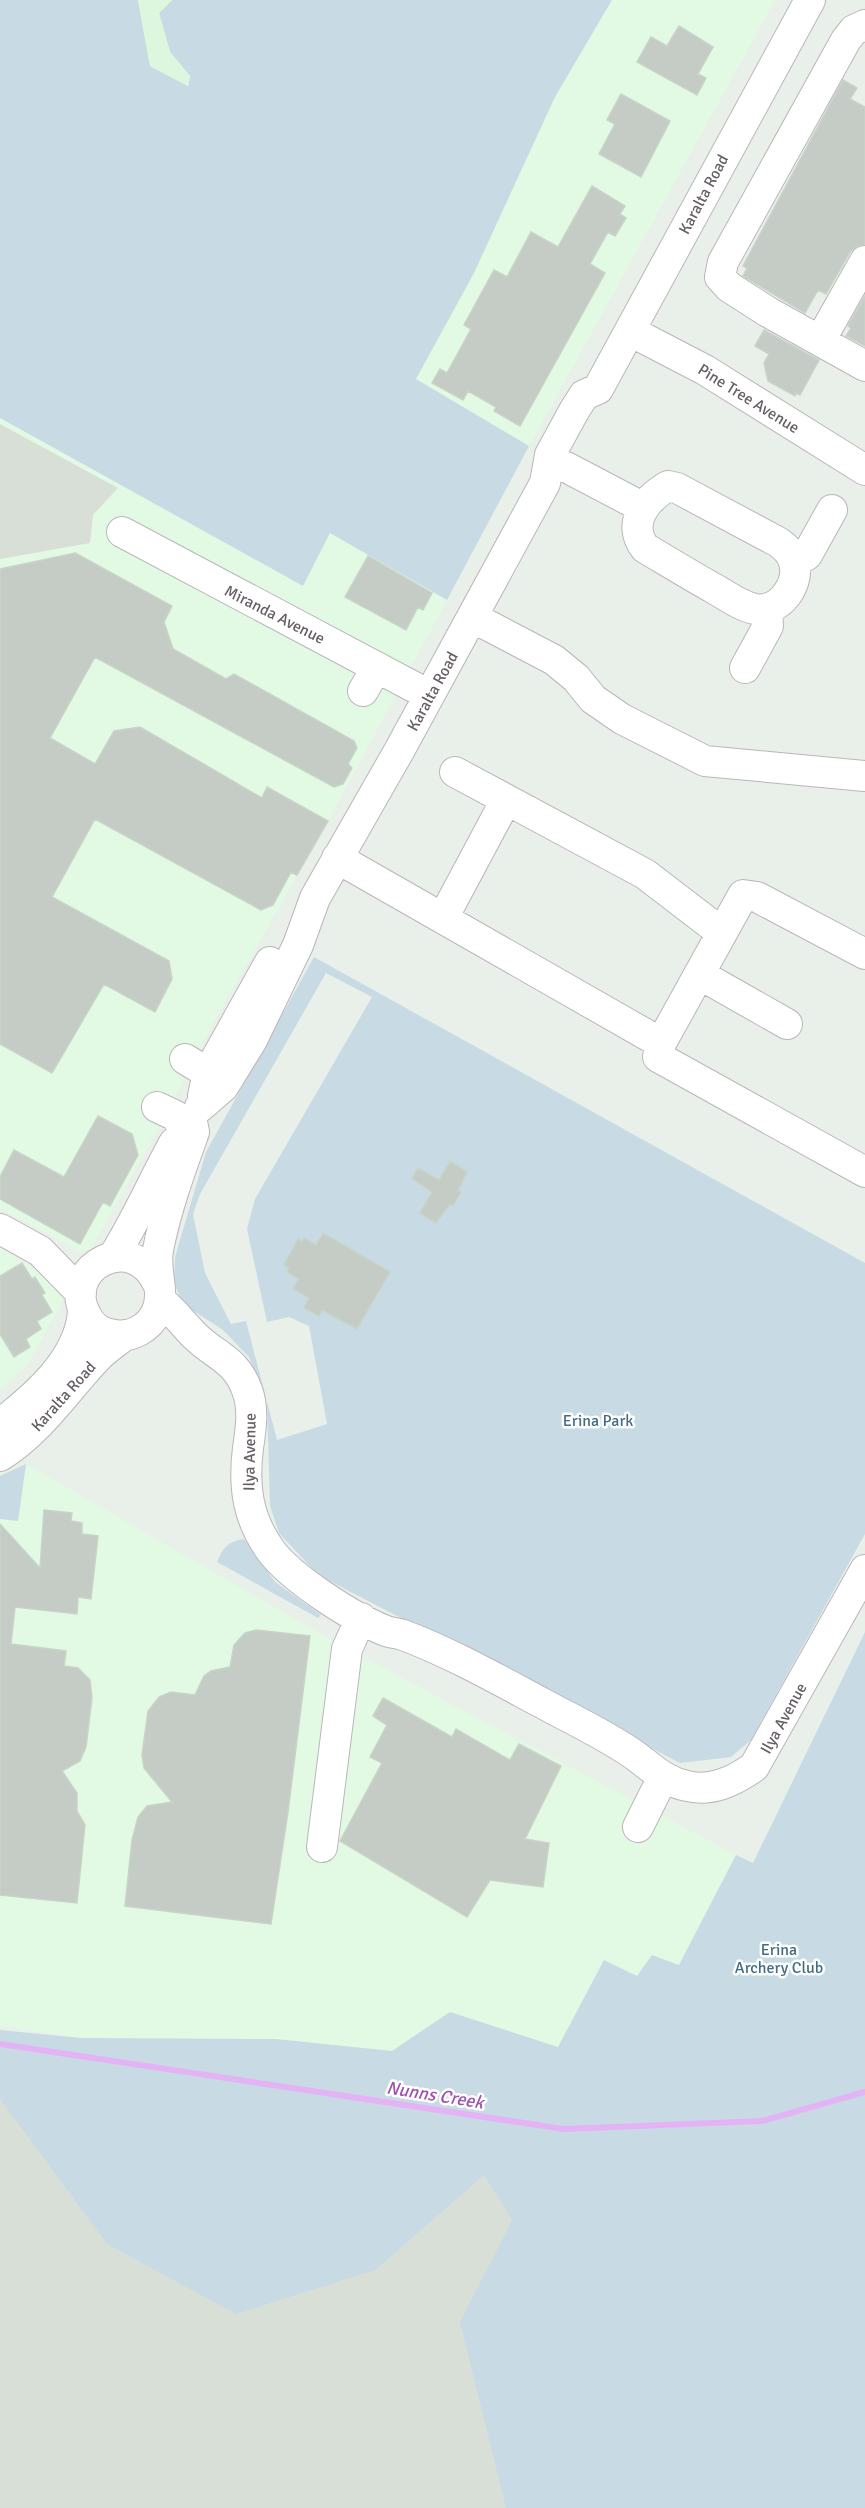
<svg xmlns="http://www.w3.org/2000/svg" width="865" height="2508" viewBox="0 0 865 2508" font-family="Signika,sans-serif">
  <style>
    .commercial { fill: #e2fae4 }
    .education { fill: #d7dfd7 }
    .green { fill: #c8dbe4; fill-rule: evenodd }
    .sand { fill: #dcf7de }
    .lines { fill: none; stroke-linecap: round; stroke-linejoin: round }
    .stream { stroke: #e4b3f5; stroke-width: 6 }
    .building { fill: #c5cbc5; stroke: #c7d4c7; stroke-width: 1.5 }
    .minor-casing { stroke: #bbb5bb; stroke-width: 32 }
    .minor { stroke: #fff; stroke-width: 30 }
    .labels { text-anchor: middle; stroke-width: 5; stroke-linejoin: round; paint-order: stroke }
    .street-label { font-size: 16px; fill: #665f66; stroke: #fff }
    .park-label { font-size: 16px; fill: #416c84; stroke: #fff }
    .water-label { font-size: 18px; font-style: italic; fill: #9f54af; stroke: #fff }
  </style>
  <rect width="100%" height="100%" fill="#e8f0e9"/>
  <path class="commercial" d="M 0,0 L 775,0 L 529,446 L 421,383 L 336,536 L 447,600 L 329,819 L 203,1041 L 163,1120 L 91,1249 L 81,1252 L 0,1208 L 0,559 L 90,543 L 0,425 Z
    M 0,1247 L 61,1287 L 64,1299 L 28,1364 L 0,1390 Z
    M 26,1464 L 338,1644 L 736,1855 L 678,1965 L 637,1976 L 604,1961 L 558,2048 L 450,2012 L 392,2051 L 276,2039 L 81,2038 L 0,2026 L 0,1519 L 19,1520 Z"/>
  <path class="education" d="M 0,424 L 118,488 L 93,515 L 90,543 L 0,559 Z
    M 0,2057 L 447,2119 L 839,2508 L 0,2508 Z"/>
  <path class="green" d="M 0,0 L 138,0 L 150,66 L 188,86 L 190,76 L 170,52 L 159,13 L 172,0 L 612,0 L 555,97 L 474,273 L 416,379 L 529,446 L 447,600 L 330,533 L 303,586 L 0,418 Z
    M 314,957 L 865,1263 L 865,1534 L 751,1740 L 731,1757 L 680,1763 L 318,1575 L 279,1533 L 270,1506 L 267,1401 L 249,1357 L 223,1330 L 183,1304 L 174,1283 L 175,1257 L 206,1152 ZM 326,973 L 372,997 L 255,1199 L 247,1229 L 267,1322 L 289,1317 L 309,1326 L 327,1424 L 277,1440 L 246,1321 L 231,1324 L 205,1273 L 193,1214 L 200,1194 Z
    M 26,1464 L 18,1521 L 0,1519 L 0,1476 Z
    M 244,1539 L 275,1582 L 321,1615 L 318,1618 L 217,1562 C 223,1548 228,1541 244,1539 Z
    M 865,1632 L 865,2508 L 506,2508 L 460,2322 L 512,2220 L 484,2175 L 375,2270 L 236,2314 L 107,2244 L 0,2099 L 0,2030 L 81,2038 L 276,2039 L 392,2051 L 450,2012 L 558,2047 L 604,1960 L 637,1976 L 652,1955 L 679,1965 L 736,1855 L 753,1863 Z"/>
  <path class="sand" d="M 138,0 L 172,0 L 159,13 L 170,52 L 190,76 L 188,86 L 150,66 Z"/>
  <g class="lines">
    <path class="stream" d="M 0,2044 L 564,2129 L 762,2121 L 865,2092"/>
  </g>
  <path class="building" d="M 679,26 L 713,47 L 698,74 L 706,78 L 697,95 L 637,62 L 651,37 L 667,46 Z
    M 843,80 L 857,88 L 850,99 L 865,107 L 865,244 L 857,246 L 850,252 L 826,294 L 818,290 L 805,313 L 743,276 L 747,268 L 743,266 Z
    M 621,94 L 670,121 L 641,177 L 599,154 L 615,124 L 607,120 Z
    M 592,186 L 625,206 L 620,214 L 626,218 L 615,236 L 608,232 L 590,264 L 605,273 L 520,426 L 494,411 L 496,407 L 468,391 L 463,400 L 432,383 L 440,369 L 447,373 L 471,329 L 464,325 L 494,270 L 507,277 L 531,232 L 558,247 Z
    M 865,296 L 865,346 L 846,336 L 851,328 L 848,326 Z
    M 764,330 L 819,360 L 800,395 L 796,393 L 795,396 L 768,381 L 764,363 L 769,354 L 755,346 Z
    M 75,553 L 172,606 L 164,622 L 173,649 L 226,679 L 234,674 L 354,741 L 357,748 L 348,764 L 352,768 L 343,784 L 334,787 L 95,657 L 50,738 L 95,764 L 114,731 L 140,727 L 262,798 L 267,787 L 328,821 L 297,875 L 291,872 L 273,905 L 261,910 L 95,819 L 52,897 L 169,961 L 172,979 L 155,1012 L 104,984 L 52,1073 L 0,1044 L 0,569 Z
    M 368,556 L 432,593 L 423,610 L 418,607 L 406,630 L 345,597 Z
    M 98,1116 L 132,1134 L 138,1155 L 110,1206 L 103,1202 L 80,1244 L 0,1199 L 0,1177 L 14,1150 L 64,1177 Z
    M 450,1161 L 467,1172 L 458,1191 L 461,1192 L 453,1206 L 450,1204 L 436,1223 L 420,1213 L 432,1192 L 412,1179 L 418,1168 L 439,1180 Z
    M 323,1233 L 390,1272 L 357,1329 L 322,1310 L 319,1316 L 304,1308 L 309,1298 L 293,1289 L 299,1279 L 287,1272 L 289,1268 L 284,1265 L 298,1239 L 302,1241 L 304,1238 L 316,1245 Z
    M 22,1263 L 32,1279 L 35,1277 L 45,1293 L 42,1295 L 52,1312 L 37,1321 L 41,1329 L 26,1339 L 30,1347 L 14,1357 L 0,1334 L 0,1276 Z
    M 44,1510 L 72,1513 L 71,1521 L 82,1523 L 82,1534 L 98,1536 L 91,1599 L 78,1597 L 77,1614 L 15,1607 L 11,1644 L 66,1651 L 64,1666 L 78,1668 L 90,1680 L 92,1698 L 86,1747 L 80,1761 L 62,1771 L 77,1793 L 77,1811 L 85,1825 L 77,1903 L 0,1895 L 0,1524 L 40,1568 Z
    M 256,1630 L 310,1636 L 288,1812 L 271,1924 L 125,1906 L 132,1840 L 138,1817 L 147,1806 L 172,1802 L 144,1768 L 142,1755 L 148,1711 L 159,1697 L 171,1692 L 195,1695 L 204,1676 L 211,1671 L 230,1667 L 234,1645 L 245,1633 Z
    M 383,1698 L 452,1737 L 456,1729 L 510,1760 L 519,1744 L 561,1766 L 525,1839 L 549,1843 L 543,1887 L 490,1880 L 467,1917 L 340,1841 L 382,1763 L 370,1757 L 387,1725 L 373,1716 Z"/>
  <g class="lines">
    <g class="minor-casing">
      <path id="minor" d="M 865,25 L 854,30 L 846,40 L 723,262 L 720,277 L 729,287 L 768,312 L 865,366
        M 630,331 L 705,370 L 865,470
        M 820,341 L 865,261
        M 566,467 L 642,507
        M 668,486 L 677,488 L 778,542 C 785,547 790,551 793,559 C 802,583 780,613 755,609 C 740,606 726,595 713,588 C 690,575 667,561 645,548 C 626,523 646,499 668,486 Z
        M 122,532 L 429,695
        M 795,562 L 807,555 L 832,510
        M 472,617 L 554,660 L 576,678 L 593,699 L 622,719 L 705,761 L 865,776
        M 745,668 L 768,626 L 767,609
        M 363,691 L 377,667
        M 455,772 L 645,874 L 722,933
        M 337,858 L 661,1043
        M 443,918 L 506,800
        M 865,954 L 757,897 L 743,895 L 661,1043 L 658,1057 L 865,1172
        M 699,974 L 787,1024
        M 185,1059 L 208,1073
        M 203,1096 L 208,1073 L 270,962
        M 157,1107 L 176,1116 L 183,1128
        M 200,1107 L 223,1087 L 252,1040 L 298,945 L 315,898 L 399,751 L 545,483 L 550,455 L 574,411 L 584,395 L 598,389 L 810,0
        M 0,1229 L 40,1251 L 81,1293
        M 113,1257 C 136,1221 153,1181 174,1143
        M 158,1284 C 133,1228 60,1268 86,1315 C 91,1326 102,1334 115,1335 C 131,1338 149,1328 156,1313 C 166,1294 154,1270 158,1250 C 166,1209 180,1171 194,1132 L 192,1122
        M 160,1300 C 174,1311 182,1323 195,1336 C 215,1356 236,1359 247,1390 C 254,1408 251,1429 248,1448 C 243,1488 248,1519 271,1551 C 292,1579 353,1618 386,1631 C 391,1633 398,1633 403,1635 C 451,1653 497,1679 542,1703 C 571,1719 610,1737 637,1757 C 653,1769 666,1782 687,1786 C 712,1792 734,1781 754,1767 L 865,1570
        M 0,1424 C 35,1397 80,1359 83,1311
        M 0,1456 C 39,1432 65,1392 96,1359 C 104,1350 115,1343 125,1335
        M 638,1827 L 663,1777
        M 322,1847 L 347,1649 L 361,1618"/>
    </g>
    <use href="#minor" class="minor"/>
  </g>
  <g class="labels">
    <g class="street-label">
      <text transform="translate(703 194) rotate(-62)" y="6">Karalta Road</text>
      <text transform="translate(749 398) rotate(32)" y="6">Pine Tree Avenue</text>
      <text transform="translate(275 614) rotate(27)" y="6">Miranda Avenue</text>
      <text transform="translate(432 691) rotate(-61)" y="6">Karalta Road</text>
      <text transform="translate(63 1396) rotate(-48)" y="6">Karalta Road</text>
      <text transform="translate(249 1452) rotate(-89)" y="6">Ilya Avenue</text>
      <text transform="translate(783 1718) rotate(-61)" y="6">Ilya Avenue</text>
    </g>
    <g class="park-label">
      <text x="598" y="1426">Erina Park</text>
      <text x="779" y="1955">Erina<tspan x="779" dy="18">Archery Club</tspan></text>
    </g>
    <g class="water-label">
      <text transform="translate(435 2095) rotate(9)" y="6">Nunns Creek</text>
    </g>
  </g>
</svg>
